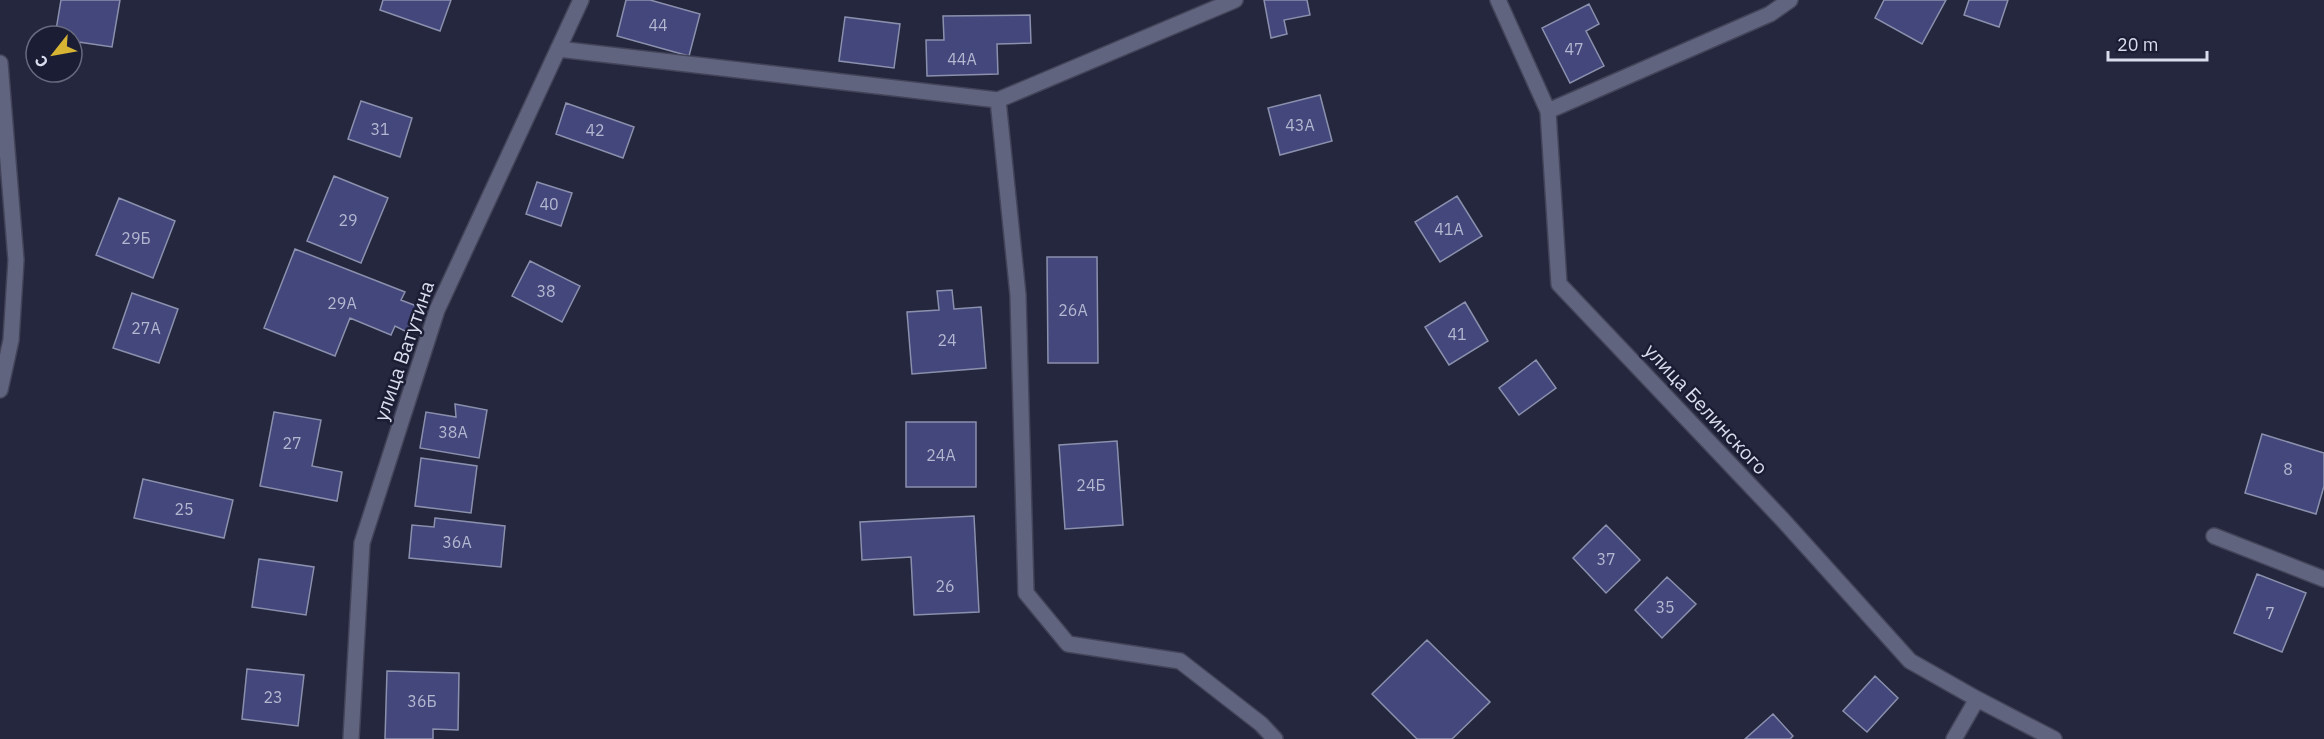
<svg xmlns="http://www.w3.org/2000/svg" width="2324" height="739" viewBox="0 0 2324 739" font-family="'IBM Plex Sans',sans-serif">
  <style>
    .building { fill: #43477c; stroke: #8b90ad; stroke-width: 1.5 }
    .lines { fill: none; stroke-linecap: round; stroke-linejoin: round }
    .minor-casing { stroke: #434459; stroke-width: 18 }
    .minor { stroke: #60647f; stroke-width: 15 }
    .labels { text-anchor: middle; stroke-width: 5; stroke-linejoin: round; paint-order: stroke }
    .number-label { font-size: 16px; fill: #b4b7d0 }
    .street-label { font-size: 20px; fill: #d9dcec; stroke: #1b1d34 }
  </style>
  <rect width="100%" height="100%" fill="#24273e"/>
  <path class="building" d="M 61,0 L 120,0 L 112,47 L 72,41 L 72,36 L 55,36 Z
    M 383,0 L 451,0 L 440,31 L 380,10 Z
    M 626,0 L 650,0 L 700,14 L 689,56 L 617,36 Z
    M 1264,0 L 1307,0 L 1310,15 L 1284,20 L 1287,34 L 1271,38 Z
    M 1884,0 L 1946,0 L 1922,44 L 1875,18 Z
    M 1969,0 L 2008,0 L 1999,27 L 1964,15 Z
    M 1589,4 L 1599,24 L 1586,31 L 1604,66 L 1570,83 L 1542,28 Z
    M 1030,15 L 1031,43 L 997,44 L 998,74 L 927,76 L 926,40 L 944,40 L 943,16 Z
    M 845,17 L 900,24 L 894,68 L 839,61 Z
    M 1320,95 L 1332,141 L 1280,155 L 1268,108 Z
    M 361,101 L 412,118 L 400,157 L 348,139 Z
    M 566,103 L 634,127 L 623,158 L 556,134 Z
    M 334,176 L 388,198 L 361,263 L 307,241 Z
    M 537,182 L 572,193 L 561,226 L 526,214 Z
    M 1457,196 L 1482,236 L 1440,262 L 1415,222 Z
    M 119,198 L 175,221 L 153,278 L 96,255 Z
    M 295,249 L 405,292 L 401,300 L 419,307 L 409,333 L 395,326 L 391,335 L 350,318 L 335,356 L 264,328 Z
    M 1047,257 L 1097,257 L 1098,363 L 1048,363 Z
    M 530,261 L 580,286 L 562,322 L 512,296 Z
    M 952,290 L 954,309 L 981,307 L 986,368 L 912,374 L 907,312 L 939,310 L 937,291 Z
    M 132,293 L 178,309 L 159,363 L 113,348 Z
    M 1465,302 L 1488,341 L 1449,365 L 1425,327 Z
    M 1536,360 L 1556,388 L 1519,415 L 1499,388 Z
    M 455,404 L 487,410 L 479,458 L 420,448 L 426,412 L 456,417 Z
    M 274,412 L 321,420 L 312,466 L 342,472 L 337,501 L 260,486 Z
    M 906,422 L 976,422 L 976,487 L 906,487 Z
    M 2262,434 L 2324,453 L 2324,486 L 2316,514 L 2245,493 Z
    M 1117,441 L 1123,525 L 1065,529 L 1059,445 Z
    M 421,458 L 477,466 L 471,513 L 415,506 Z
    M 143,479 L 233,500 L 224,538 L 134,518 Z
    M 974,516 L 979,612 L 914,615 L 911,557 L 862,560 L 860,522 Z
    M 435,518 L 505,526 L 501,567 L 409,558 L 412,525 L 434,527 Z
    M 1606,525 L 1640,560 L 1606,593 L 1573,558 Z
    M 259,559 L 314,567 L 306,615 L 252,607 Z
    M 2257,574 L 2306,593 L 2282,652 L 2234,633 Z
    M 1667,577 L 1696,604 L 1662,638 L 1635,610 Z
    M 1427,640 L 1490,702 L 1452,739 L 1417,739 L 1372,694 Z
    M 247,669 L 304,675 L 298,726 L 242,719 Z
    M 387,671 L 459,673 L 458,730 L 433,729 L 433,739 L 385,739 Z
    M 1875,676 L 1898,698 L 1867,732 L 1843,711 Z
    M 1773,714 L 1793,736 L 1790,739 L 1745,739 Z"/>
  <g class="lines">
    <g class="minor-casing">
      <path id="minor" d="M 1498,0 L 1548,111 L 1559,284 L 1782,519 L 1910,661 L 1977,699 L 2054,739
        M 558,49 L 998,100 L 1235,0
        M 0,63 L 16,260 L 11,340 L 0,390
        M 998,100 L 1018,295 L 1026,593 L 1068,644 L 1180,661 L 1261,724 L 1275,739
        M 1548,111 L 1770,14 L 1790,0
        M 2214,536 L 2324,579
        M 351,739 L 362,543 L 437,310 L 581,0
        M 1954,739 L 1977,699"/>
    </g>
    <use href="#minor" class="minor"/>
  </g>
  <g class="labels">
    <g class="number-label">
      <text x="658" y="31">44</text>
      <text x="1574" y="55">47</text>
      <text x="962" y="65">44А</text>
      <text x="1300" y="131">43А</text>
      <text x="380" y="135">31</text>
      <text x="595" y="136">42</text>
      <text x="549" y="210">40</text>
      <text x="348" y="226">29</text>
      <text x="1449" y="235">41А</text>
      <text x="136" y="244">29Б</text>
      <text x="546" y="297">38</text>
      <text x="342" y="309">29А</text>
      <text x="1073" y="316">26А</text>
      <text x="146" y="334">27А</text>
      <text x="1457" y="340">41</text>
      <text x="947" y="346">24</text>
      <text x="453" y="438">38А</text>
      <text x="292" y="449">27</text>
      <text x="941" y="461">24А</text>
      <text x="2288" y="475">8</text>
      <text x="1091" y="491">24Б</text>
      <text x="184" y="515">25</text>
      <text x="457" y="548">36А</text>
      <text x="1606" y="565">37</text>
      <text x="945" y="592">26</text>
      <text x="1665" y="613">35</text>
      <text x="2270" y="619">7</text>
      <text x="273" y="703">23</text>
      <text x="422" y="707">36Б</text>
    </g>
    <g class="street-label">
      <text transform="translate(404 351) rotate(-71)" y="7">улица Ватутина</text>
      <text transform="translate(1706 409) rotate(47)" y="7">улица Белинского</text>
    </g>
  </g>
  <g transform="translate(54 54) rotate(239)"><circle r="28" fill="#1b1d34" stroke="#67697e" stroke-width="1.5"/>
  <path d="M0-4.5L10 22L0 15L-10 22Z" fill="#d7b434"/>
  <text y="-9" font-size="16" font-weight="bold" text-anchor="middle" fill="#d9dcec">С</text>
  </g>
  <path d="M2108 51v9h99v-9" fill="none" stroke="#d9dcec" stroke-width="3"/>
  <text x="2117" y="51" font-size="18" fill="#d9dcec" stroke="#1b1d34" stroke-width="4.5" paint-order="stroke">20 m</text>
</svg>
